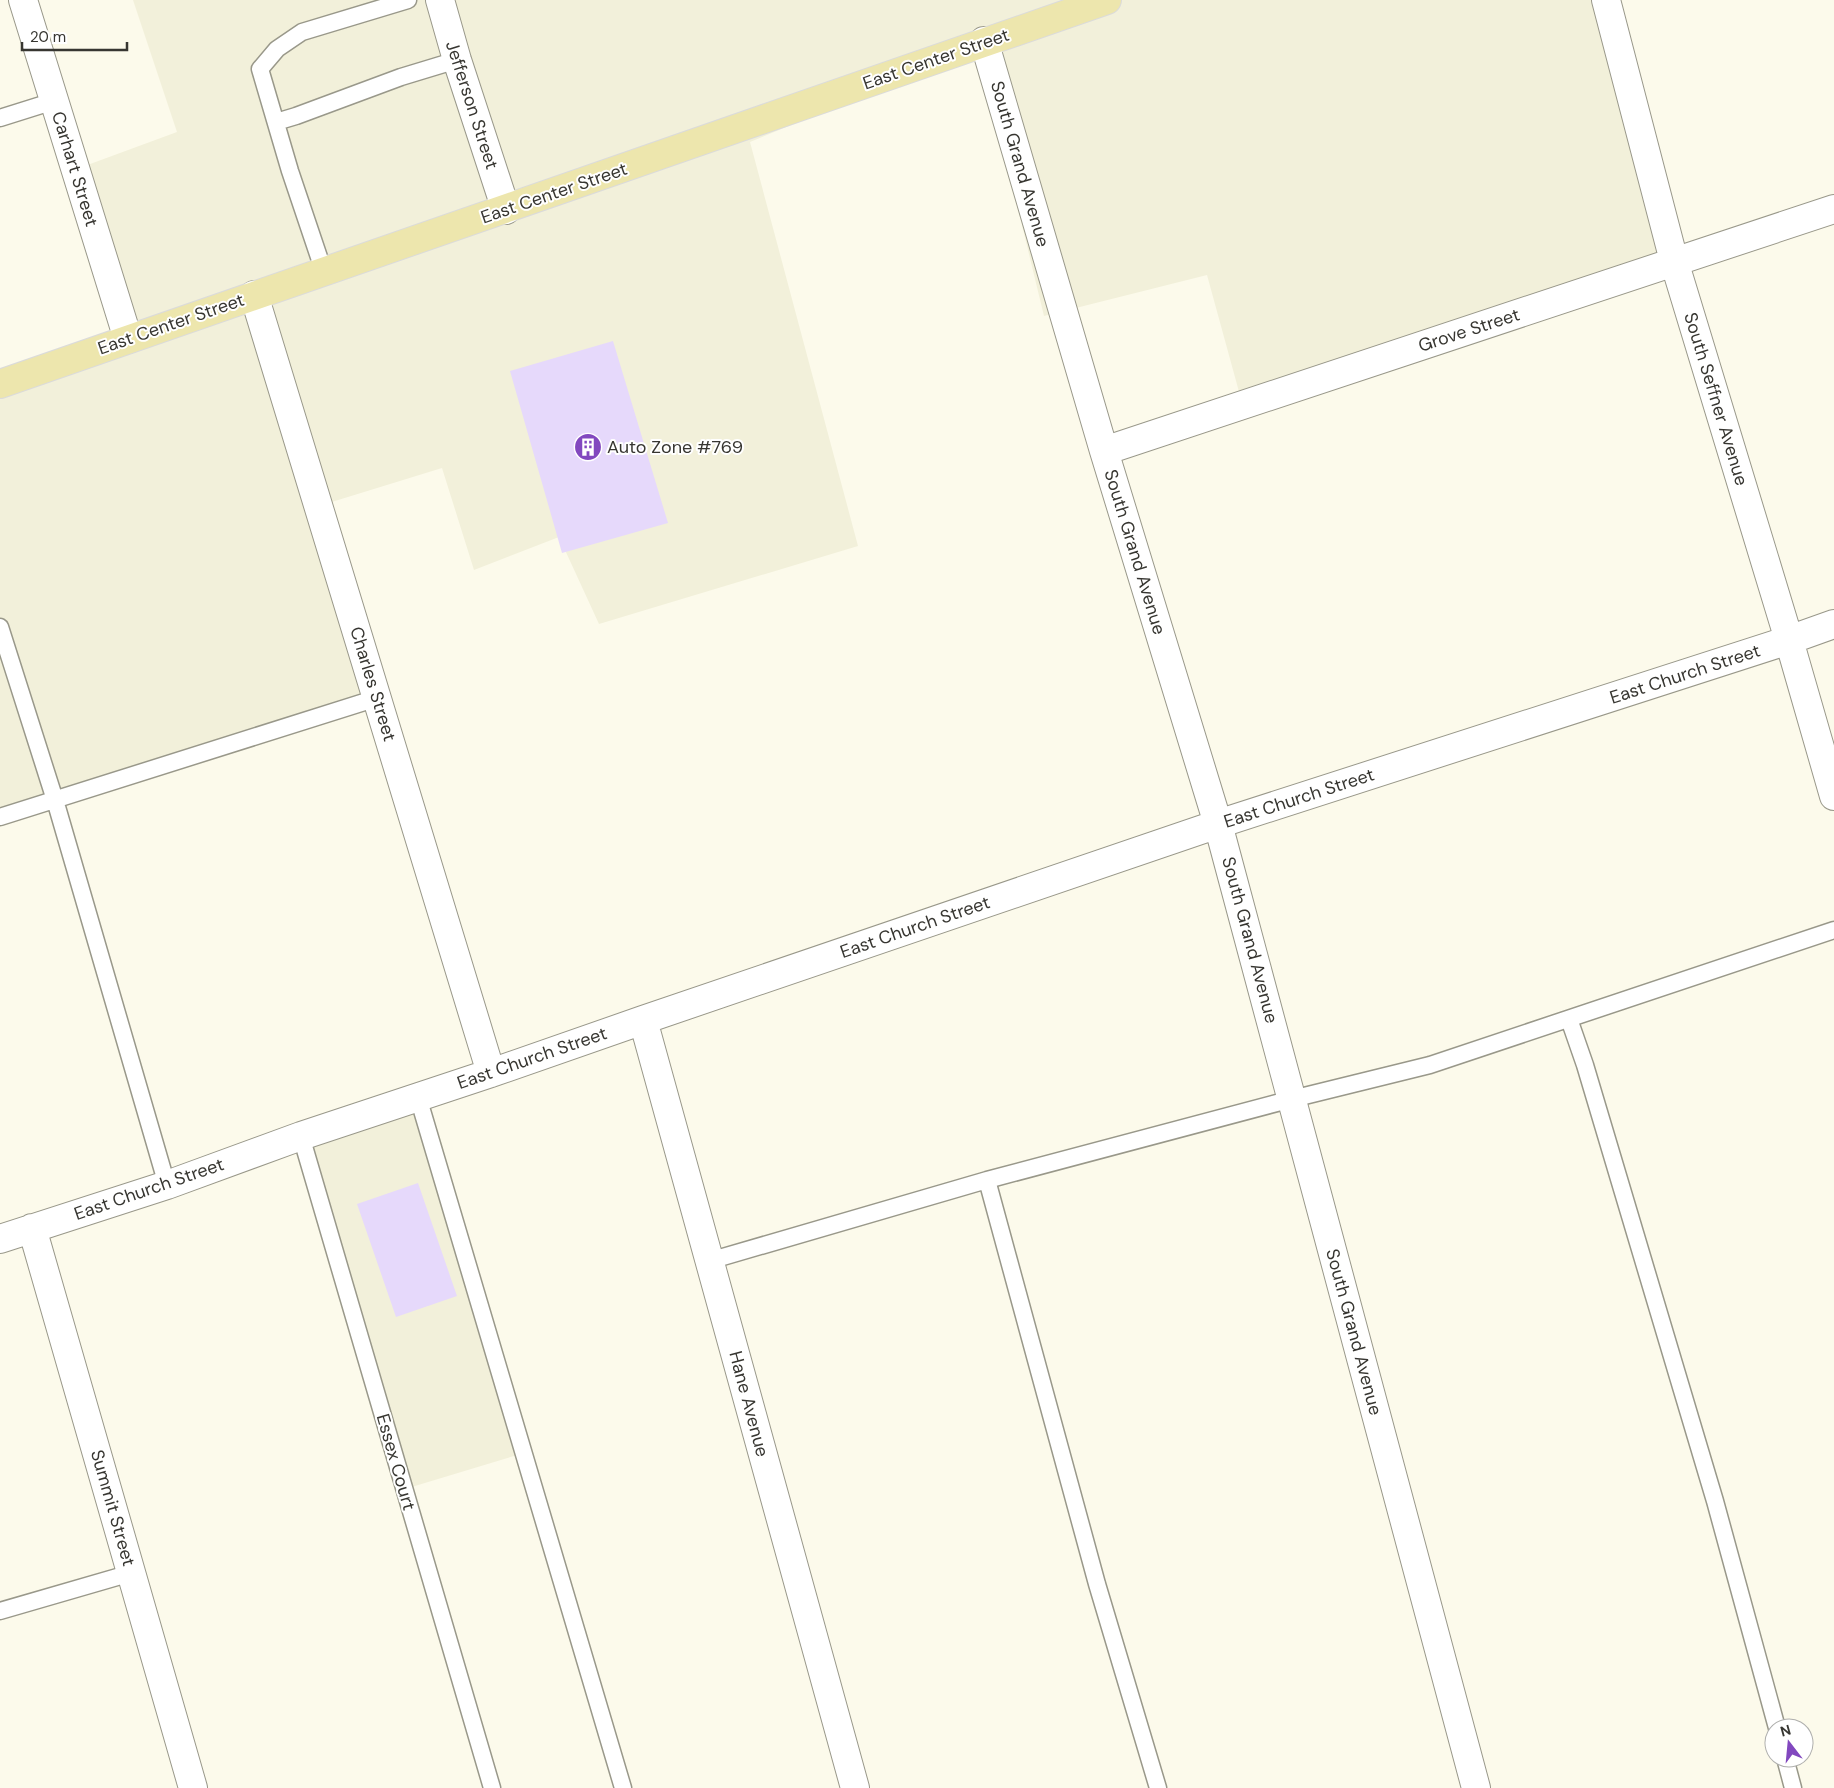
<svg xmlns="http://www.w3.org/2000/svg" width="1834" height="1788" viewBox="0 0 1834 1788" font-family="'DM Sans',sans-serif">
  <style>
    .built { fill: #f2f0da }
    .building { fill: #e6d9fb }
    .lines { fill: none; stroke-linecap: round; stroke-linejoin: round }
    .service-casing { stroke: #99988a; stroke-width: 19 }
    .minor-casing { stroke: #99988a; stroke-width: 30 }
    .primary-casing { stroke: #dbdbda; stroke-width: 30 }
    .service { stroke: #fff; stroke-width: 16 }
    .minor { stroke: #fff; stroke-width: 28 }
    .primary { stroke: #ede6ad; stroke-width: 28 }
    .labels { text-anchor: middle; stroke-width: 4; stroke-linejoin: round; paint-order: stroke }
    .street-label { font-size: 18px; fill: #373631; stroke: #fff }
    .poi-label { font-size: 18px; fill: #373631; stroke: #fff; text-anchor: start }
  </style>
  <rect width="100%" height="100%" fill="#fcfaeb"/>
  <path class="built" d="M 133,0 L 1599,0 L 1677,262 L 1244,410 L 1207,275 L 1044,316 L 979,48 L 750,142 L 858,546 L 599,624 L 559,537 L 474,570 L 442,468 L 309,509 L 368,701 L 0,823 L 0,380 L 124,340 L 63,174 L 177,132 Z
    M 418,1092 L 527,1452 L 405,1489 L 295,1129 Z"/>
  <path class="building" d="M 613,341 L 668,523 L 562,553 L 510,371 Z
    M 418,1183 L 457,1296 L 396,1317 L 357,1204 Z"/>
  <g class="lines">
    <g class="service-casing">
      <path id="service" d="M 0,118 L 54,101
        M 276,122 L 296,116 L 401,77 L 457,60
        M 324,272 L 290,171 L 260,69 L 277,49 L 302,32 L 408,0
        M 0,627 L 55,800 L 167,1185
        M 0,817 L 377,698
        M 1569,1019 L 1585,1065 L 1715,1501 L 1777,1728
        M 418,1097 L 623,1788
        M 301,1136 L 492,1788
        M 987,1180 L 1097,1584 L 1158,1788
        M 709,1261 L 987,1180 L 1292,1099 L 1430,1065 L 1834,930
        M 0,1611 L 131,1573
        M 1785,1758 L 1793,1788"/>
    </g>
    <g class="minor-casing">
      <path id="minor" d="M 23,0 L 128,339
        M 440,0 L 457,60 L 506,210
        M 1606,0 L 1674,261 L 1789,640 L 1834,796
        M 984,41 L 1104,451 L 1218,824 L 1476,1788
        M 254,295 L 491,1073
        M 1104,451 L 1834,209
        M 643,1020 L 855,1788
        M 32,1228 L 193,1788
        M 0,1239 L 167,1185 L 301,1136 L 491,1073 L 643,1020 L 1218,824 L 1789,640 L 1834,624"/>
    </g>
    <g class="primary-casing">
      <path id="primary" d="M 0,384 L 1107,0"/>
    </g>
    <use href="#service" class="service"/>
    <use href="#minor" class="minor"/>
    <use href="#primary" class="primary"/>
  </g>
  <defs>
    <g id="building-disc" transform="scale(1.4375)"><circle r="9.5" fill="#8248bf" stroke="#fff"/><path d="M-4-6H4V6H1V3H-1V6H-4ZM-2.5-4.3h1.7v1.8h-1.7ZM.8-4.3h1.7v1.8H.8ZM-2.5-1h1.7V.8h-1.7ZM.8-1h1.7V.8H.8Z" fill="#fff"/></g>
  </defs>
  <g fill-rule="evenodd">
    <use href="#building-disc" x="588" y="447"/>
  </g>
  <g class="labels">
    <g class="street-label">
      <text transform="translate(936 59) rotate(-19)" y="6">East Center Street</text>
      <text transform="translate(472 105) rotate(72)" y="6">Jefferson Street</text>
      <text transform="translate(1020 164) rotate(74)" y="6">South Grand Avenue</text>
      <text transform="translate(75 169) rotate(73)" y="6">Carhart Street</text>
      <text transform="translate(554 193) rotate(-19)" y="6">East Center Street</text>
      <text transform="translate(171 324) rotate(-19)" y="6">East Center Street</text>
      <text transform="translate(1469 330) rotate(-18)" y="6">Grove Street</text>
      <text transform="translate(1716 399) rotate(73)" y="6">South Seffner Avenue</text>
      <text transform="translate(1135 552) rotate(73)" y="6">South Grand Avenue</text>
      <text transform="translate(1685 674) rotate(-18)" y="6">East Church Street</text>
      <text transform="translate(373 684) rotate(73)" y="6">Charles Street</text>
      <text transform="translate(1299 798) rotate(-18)" y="6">East Church Street</text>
      <text transform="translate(915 927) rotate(-19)" y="6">East Church Street</text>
      <text transform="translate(1250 940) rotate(75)" y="6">South Grand Avenue</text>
      <text transform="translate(532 1058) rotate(-19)" y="6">East Church Street</text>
      <text transform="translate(149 1189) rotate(-19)" y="6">East Church Street</text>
      <text transform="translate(1354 1332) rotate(75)" y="6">South Grand Avenue</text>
      <text transform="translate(749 1404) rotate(75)" y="6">Hane Avenue</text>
      <text transform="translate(396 1462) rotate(74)" y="6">Essex Court</text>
      <text transform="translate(113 1508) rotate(74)" y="6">Summit Street</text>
    </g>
    <g class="poi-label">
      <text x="607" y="453">Auto Zone #769</text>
    </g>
  </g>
  <g transform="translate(1789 1743) rotate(344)"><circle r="24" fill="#ffffff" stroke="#afafad"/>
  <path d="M0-4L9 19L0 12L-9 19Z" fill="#8248bf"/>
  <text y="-8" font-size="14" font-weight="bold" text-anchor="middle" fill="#373631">N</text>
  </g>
  <path d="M22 42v8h105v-8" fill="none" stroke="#373631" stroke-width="2.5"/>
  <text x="30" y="42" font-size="15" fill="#373631" stroke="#ffffff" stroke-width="4" paint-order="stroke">20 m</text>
</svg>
